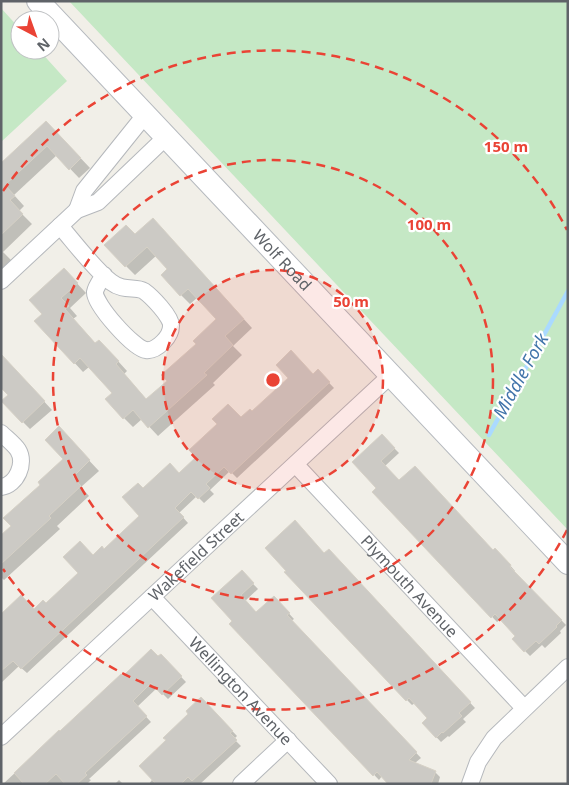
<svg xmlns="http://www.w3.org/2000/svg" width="569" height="785" viewBox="0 0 569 785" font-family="'Noto Sans',sans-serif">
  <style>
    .green { fill: #c5e8c5 }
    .shadow { fill: #0003 }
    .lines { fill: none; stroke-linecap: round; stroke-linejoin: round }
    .stream { stroke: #aadaff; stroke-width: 4.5 }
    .building { fill: #cccac5; stroke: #d6d1c6 }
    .minor-casing { stroke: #b5b8bc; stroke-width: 18 }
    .secondary-casing { stroke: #b6babf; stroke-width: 24 }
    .minor { stroke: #fff; stroke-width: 16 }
    .secondary { stroke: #fff; stroke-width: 22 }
    .ring { fill: none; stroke: #ea4335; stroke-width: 2.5; stroke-dasharray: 9 6 }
    .labels { text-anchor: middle; stroke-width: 4.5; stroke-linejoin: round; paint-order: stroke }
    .street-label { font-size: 16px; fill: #5f6368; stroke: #fff }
    .water-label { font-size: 18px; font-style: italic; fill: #4174aa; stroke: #fff }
    .centre { fill: #ea4335; stroke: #fff; stroke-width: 2.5 }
    .ring-label { font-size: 15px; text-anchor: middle; font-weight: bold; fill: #ea4335; stroke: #fff; stroke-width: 4.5; stroke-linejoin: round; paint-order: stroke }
  </style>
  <rect width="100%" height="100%" fill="#f1efe8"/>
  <path class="green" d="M 69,1 L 568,1 L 568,530 Z
    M 1,8 L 20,29 L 20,50 L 39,50 L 67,81 L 1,142 Z"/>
  <path class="shadow" d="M 56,132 L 90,168 L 79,178 L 57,155 L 14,195 L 24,206 L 19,211 L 32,224 L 3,252 L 11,260 L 1,270 L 1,165 Z
    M 162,229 L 252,328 L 233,346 L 242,355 L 213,383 L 215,385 L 158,436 L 142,419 L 133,427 L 124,418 L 113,393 L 89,367 L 83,372 L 36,321 L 73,279 L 86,293 L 70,308 L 77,316 L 73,319 L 96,344 L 108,350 L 127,371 L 124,374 L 147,400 L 168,381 L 218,319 L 198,297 L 190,304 L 181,295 L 169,269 L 157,255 L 135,275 L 126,266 L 135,236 Z
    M 1,355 L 52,410 L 30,429 L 23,422 L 9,395 Z
    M 318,371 L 334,388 L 237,478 L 230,471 L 210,490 L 214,494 L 204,503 L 197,496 L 179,513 L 188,523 L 27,673 L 19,666 L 1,683 L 1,615 L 34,611 L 46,604 L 80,573 L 93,557 L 104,550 L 141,516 L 143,490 L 179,474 L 241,419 L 314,375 Z
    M 382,436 L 399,453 L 385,466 L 399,482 L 493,552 L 500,554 L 515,571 L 514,572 L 566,625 L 560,631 L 561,633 L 545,648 L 542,645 L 530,656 L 513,639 L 517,636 L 501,619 L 497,622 L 374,492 L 378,489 Z
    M 68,438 L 99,471 L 81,487 L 89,496 L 57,526 L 60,529 L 4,580 L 1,577 L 1,536 L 13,526 L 42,485 L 65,459 Z
    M 325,554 L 333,556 L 475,708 L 463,719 L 466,722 L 449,737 L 448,736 L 441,742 L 423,723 L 429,718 L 415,703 L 412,705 L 407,700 L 286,572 Z
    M 242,572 L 258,589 L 245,601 L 256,614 L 274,597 L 294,619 L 291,621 L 421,758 L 415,763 L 435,772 L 440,777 L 438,784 L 389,784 L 382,776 L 379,780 L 231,624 L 234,621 Z
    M 161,656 L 186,682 L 168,699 L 157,688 L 137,707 L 151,722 L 89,779 L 91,780 L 87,784 L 3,784 L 59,732 L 60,733 L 123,677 Z
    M 206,703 L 237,736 L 234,739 L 241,746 L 200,784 L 149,784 Z
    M 119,780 L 123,784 L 115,784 Z"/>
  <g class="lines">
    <path class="stream" d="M 489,435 L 568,291"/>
  </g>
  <path class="building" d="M 46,121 L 81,158 L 69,170 L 47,146 L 5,185 L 15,196 L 10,200 L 23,214 L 1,235 L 1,163 Z
    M 153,218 L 244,319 L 225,336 L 233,345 L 204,373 L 207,375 L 148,428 L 133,410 L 123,419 L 105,399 L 112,393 L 80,358 L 74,364 L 34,321 L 42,314 L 29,300 L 64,268 L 78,283 L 61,298 L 69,306 L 65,309 L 95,343 L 99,340 L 119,361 L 116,364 L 146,399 L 167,381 L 161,375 L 196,344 L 193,341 L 216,319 L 188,289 L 180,296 L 161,275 L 167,269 L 147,247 L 125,267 L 104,245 L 126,225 L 135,234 Z
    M 291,350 L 313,374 L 318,369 L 330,382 L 231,474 L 224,467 L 206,484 L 210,488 L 198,499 L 191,492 L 175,508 L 184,517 L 21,669 L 13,661 L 1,671 L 1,614 L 21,595 L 34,609 L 43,600 L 46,603 L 78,573 L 63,557 L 80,541 L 93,555 L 102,546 L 104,549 L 139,516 L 122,497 L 138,483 L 143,488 L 170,463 L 179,473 L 196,457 L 189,450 L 217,424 L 212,419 L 228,404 L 241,417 L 250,409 L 252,411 L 288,378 L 276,365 Z
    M 1,354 L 45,401 L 22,423 L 1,401 L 8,395 L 1,388 Z
    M 59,426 L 90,460 L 73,477 L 81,486 L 49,516 L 51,518 L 1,564 L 1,535 L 11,526 L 3,518 L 40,485 L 38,482 L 63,459 L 45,440 Z
    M 382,434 L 395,448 L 381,461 L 399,480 L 415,466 L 493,550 L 495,548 L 511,565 L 510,567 L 562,620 L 556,626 L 557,627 L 539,644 L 536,641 L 524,652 L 512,639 L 515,636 L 495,614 L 491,618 L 372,492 L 376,488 L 352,462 Z
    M 295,520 L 324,553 L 329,549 L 471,702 L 459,713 L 462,716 L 443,733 L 442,732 L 436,738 L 422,723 L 427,718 L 409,698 L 406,701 L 284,572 L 286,571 L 265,548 Z
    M 242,570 L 254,583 L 241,595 L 256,612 L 274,596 L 290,613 L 287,615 L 417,752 L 409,760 L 436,771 L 431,784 L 388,784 L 377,772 L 373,776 L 229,624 L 232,621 L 211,598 Z
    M 151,649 L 158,656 L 161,654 L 182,676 L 162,695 L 151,683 L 133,701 L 147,716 L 85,773 L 87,775 L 77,784 L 65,784 L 56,774 L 45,784 L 24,784 L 14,773 L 59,730 L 60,731 L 121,674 L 123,676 Z
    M 201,697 L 233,731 L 230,733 L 237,740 L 192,781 L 188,777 L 181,784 L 156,784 L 139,766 L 166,740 L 163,738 L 188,714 L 186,711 Z"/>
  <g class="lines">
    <g class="minor-casing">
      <g id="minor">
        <path d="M 77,210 L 84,191 L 145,115"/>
        <path d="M 60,226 C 74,242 95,270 111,282 C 124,292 135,286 144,291 C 151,296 172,317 171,326 C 171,332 167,338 163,342 C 158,347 153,351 146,350 C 134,349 94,304 95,292 C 96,286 101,280 104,275"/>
        <path d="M 1,281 L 77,210 L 98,202 L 166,137"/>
        <path d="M 1,433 C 6,438 14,444 18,450 C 26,463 17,485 1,487"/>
        <path id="s1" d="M 296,465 L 524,708"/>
        <path id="s2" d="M 152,597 L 329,784"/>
        <path id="s3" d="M 1,737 L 391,375"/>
        <path d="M 241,784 L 288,740"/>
        <path d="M 470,784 L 478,762 L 494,738 L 568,667"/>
      </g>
    </g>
    <g class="secondary-casing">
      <g id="secondary">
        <path id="s4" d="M 38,1 L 568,563"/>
      </g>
    </g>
    <use href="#minor" class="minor"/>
    <use href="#secondary" class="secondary"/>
  </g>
  <circle cx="273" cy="380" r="110" fill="#ea4335" fill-opacity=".12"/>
  <g class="ring">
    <circle cx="273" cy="380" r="110"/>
    <circle cx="273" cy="380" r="220"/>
    <path d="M567 530A330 330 0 0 1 3 569M3 191A330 330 0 0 1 567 230"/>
  </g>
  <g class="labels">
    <g class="street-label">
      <text dy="6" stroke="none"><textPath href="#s4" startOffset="356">Wolf Road</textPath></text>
      <text dy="6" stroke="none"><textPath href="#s3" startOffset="266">Wakefield Street</textPath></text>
      <text dy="6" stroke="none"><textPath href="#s1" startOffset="166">Plymouth Avenue</textPath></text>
      <text dy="6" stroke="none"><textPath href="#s2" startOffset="129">Wellington Avenue</textPath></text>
    </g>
    <g class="water-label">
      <text transform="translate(521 376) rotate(-61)" y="6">Middle Fork</text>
    </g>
  </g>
  <circle cx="273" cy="380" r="8" class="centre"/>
  <g class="ring-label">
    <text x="506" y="152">150 m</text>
    <text x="429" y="230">100 m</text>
    <text x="351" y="307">50 m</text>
  </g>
  <rect width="569" height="785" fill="none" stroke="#5f6368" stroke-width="5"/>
  <g transform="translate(35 35) rotate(139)"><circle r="24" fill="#ffffff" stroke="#bfc1c3"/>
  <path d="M0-4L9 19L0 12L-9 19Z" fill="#ea4335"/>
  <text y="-8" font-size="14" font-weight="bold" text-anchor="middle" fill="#5f6368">N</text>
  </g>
</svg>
